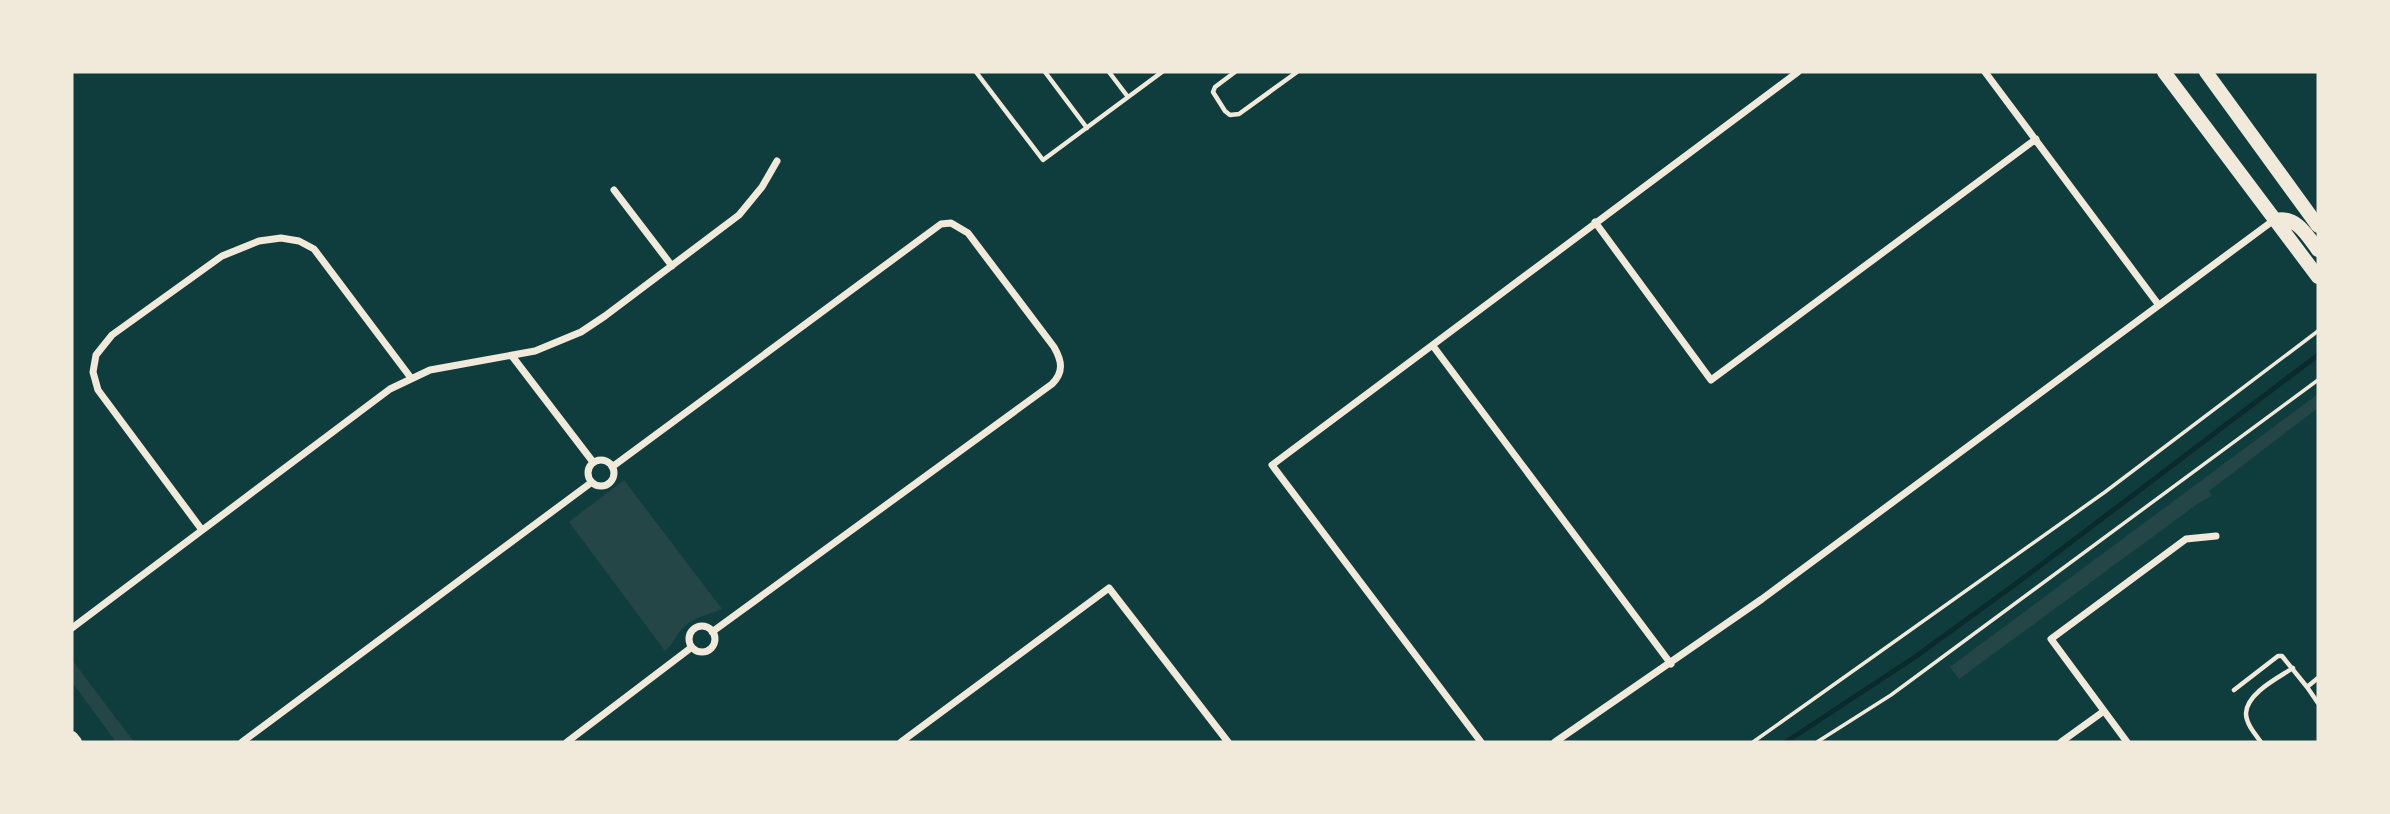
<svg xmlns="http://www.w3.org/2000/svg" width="2390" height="814" viewBox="0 0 2390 814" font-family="'DM Sans',sans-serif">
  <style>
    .green { fill: #244646 }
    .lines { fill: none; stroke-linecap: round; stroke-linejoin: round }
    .stream { stroke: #0a2a2b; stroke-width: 5 }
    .path { stroke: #f1e9da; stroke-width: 3.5 }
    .service { stroke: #f1e9da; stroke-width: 4.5 }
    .minor { stroke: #f1e9da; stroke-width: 7 }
    .tertiary { stroke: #f1e9da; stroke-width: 12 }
    .secondary { stroke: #f1e9da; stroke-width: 14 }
  </style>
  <rect width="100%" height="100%" fill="#0f3d3e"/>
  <path class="green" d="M 2318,394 L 2318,408 L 2209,491 L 2212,496 L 2200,502 L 1959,679 L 1950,667 Z
    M 624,480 L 722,609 C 709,615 692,617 682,629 C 675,636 673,645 665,651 L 569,522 Z
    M 72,660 L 134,742 L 116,742 L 72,682 Z"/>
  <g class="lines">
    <path class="stream" d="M 1786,742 L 1915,657 L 2021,580 L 2318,355"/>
    <path class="path" d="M 1753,742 L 2105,492 L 2318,331
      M 1817,742 L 1891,695 L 2318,380"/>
    <path class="service" d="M 976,72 L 1043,160 L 1162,72
      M 1045,72 L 1087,128
      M 1109,72 L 1128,97
      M 1235,72 L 1215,87 L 1213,92 L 1225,111 L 1230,115 L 1239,114 L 1297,72
      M 2318,678 L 2307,687 L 2318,703
      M 2234,690 L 2278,656 L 2282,656 L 2307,687
      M 2261,742 C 2255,734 2246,724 2246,713 C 2247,693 2278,678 2293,668"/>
    <path class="minor" d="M 1985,72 L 2158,304
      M 614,190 L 672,266
      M 1595,222 L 1711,380 L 2036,139
      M 1433,346 L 1671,664
      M 512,356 L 593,462
      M588 473a13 13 0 1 1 26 0a13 13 0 1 1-26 0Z
      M 612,467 L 941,224 L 951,223 L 968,233 L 1054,347 C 1062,361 1064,372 1052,384 L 712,632
      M 202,530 L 98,390 L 93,372 L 96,355 L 112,335 L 222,256 L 259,241 L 281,238 L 299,241 L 314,249 L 411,378
      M689 639a13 13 0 1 1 26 0a13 13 0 1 1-26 0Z
      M 72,628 L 390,389 L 430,370 L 535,351 L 581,332 L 605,316 L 739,215 L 762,187 L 777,161
      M 242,742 L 592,482
      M 567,742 L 692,647
      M 901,742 L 1109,588 L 1228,742
      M 1481,742 L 1272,465 L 1798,72
      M 1555,742 L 1762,599 L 2274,220
      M 2061,742 L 2104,711
      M 2127,742 L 2051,639 L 2186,539 L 2216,536"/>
    <path class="tertiary" d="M 72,737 L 76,742"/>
    <path class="secondary" d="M 2164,72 L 2318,277
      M 2206,72 L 2318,226
      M 2275,220 C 2296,215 2307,235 2318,250"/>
  </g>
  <rect width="2390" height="814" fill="none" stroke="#f1e9da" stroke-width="147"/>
</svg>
